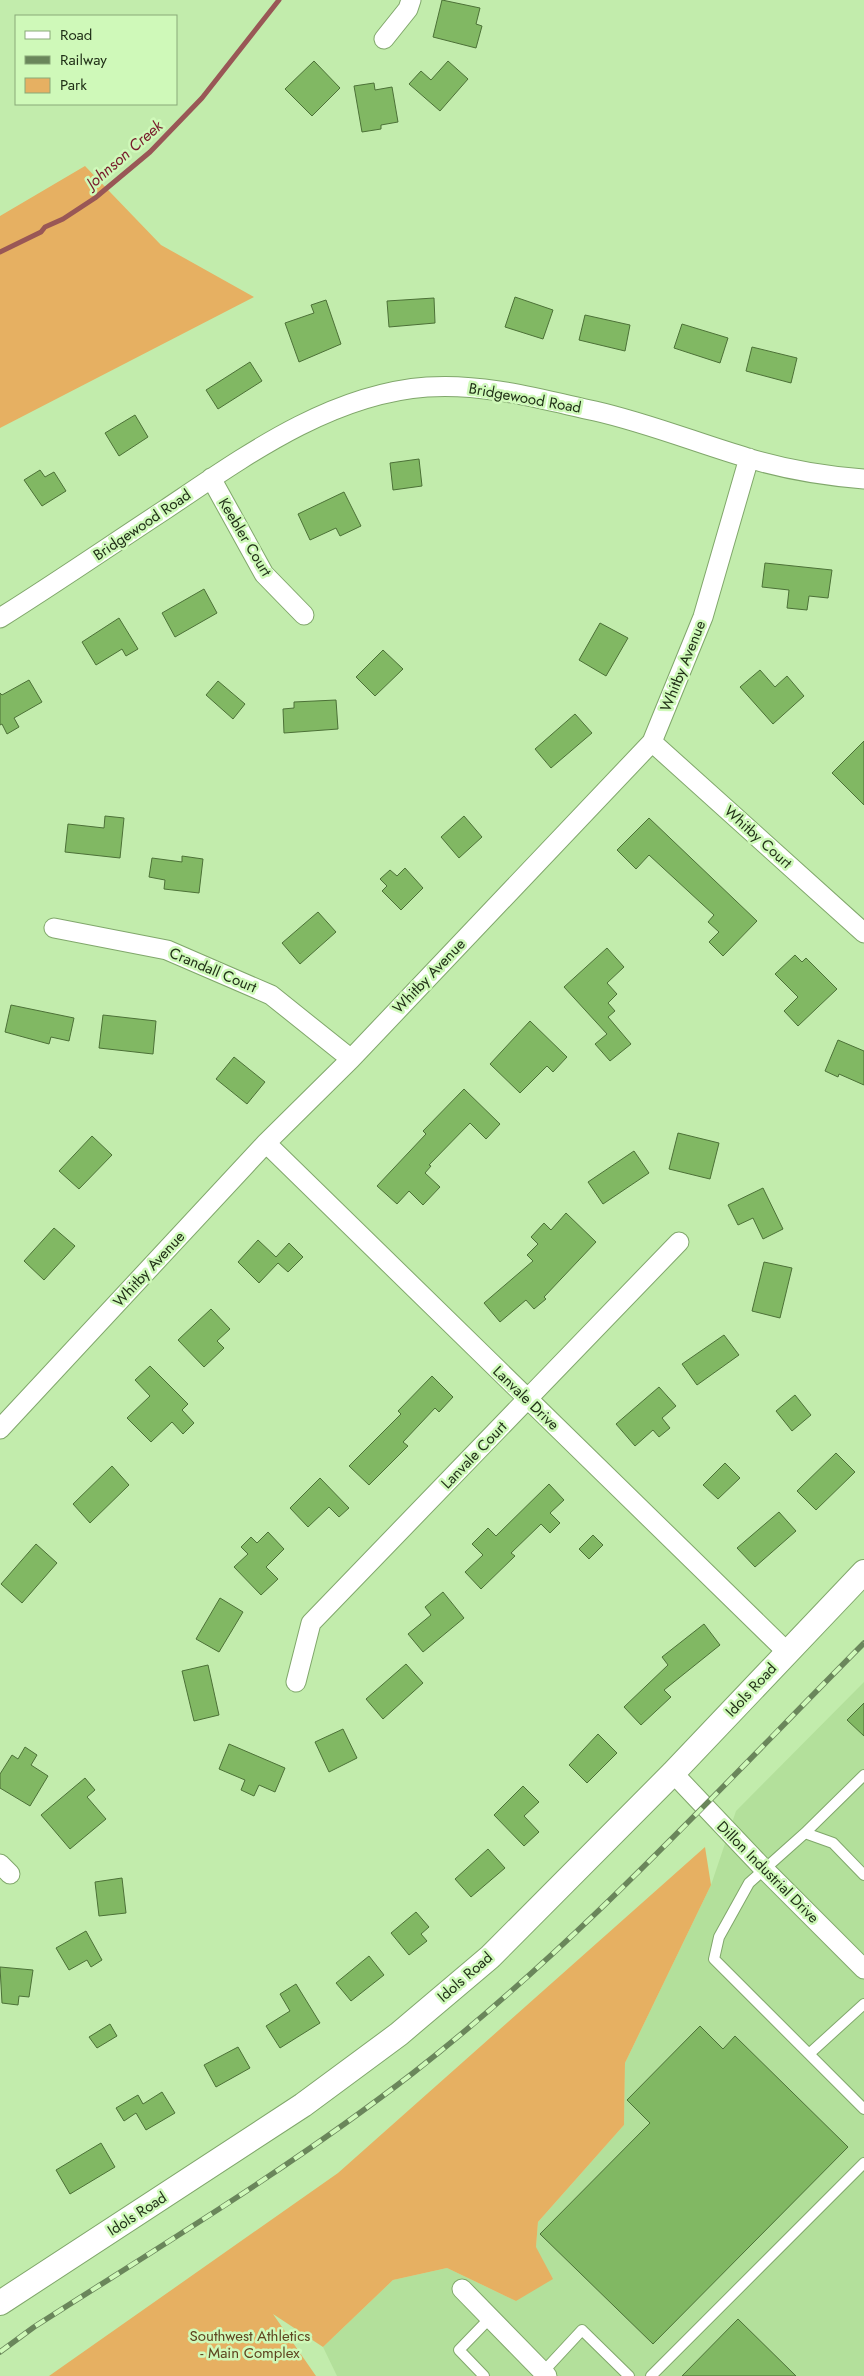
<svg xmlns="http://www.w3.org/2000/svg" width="864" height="2376" viewBox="0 0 864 2376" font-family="Jost,sans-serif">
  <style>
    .built { fill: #b3e09b }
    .green { fill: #e6b062 }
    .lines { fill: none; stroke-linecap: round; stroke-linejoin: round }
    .stream { stroke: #995756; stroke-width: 5 }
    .building { fill: #81b863; stroke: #4c7137 }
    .service-casing { stroke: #80a76b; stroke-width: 12 }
    .minor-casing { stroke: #80a76b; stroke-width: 21 }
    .tertiary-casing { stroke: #80a76b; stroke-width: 26 }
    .service { stroke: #fff; stroke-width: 10 }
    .minor { stroke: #fff; stroke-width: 19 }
    .tertiary { stroke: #fff; stroke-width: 24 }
    .rail-casing { stroke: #6a865b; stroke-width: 5.5 }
    .rail { stroke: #cff9b9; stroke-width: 4; stroke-dasharray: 11; stroke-linecap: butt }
    .labels { text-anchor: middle; stroke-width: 5; stroke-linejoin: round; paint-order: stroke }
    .street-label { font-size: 15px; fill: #213118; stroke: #cff9b9 }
    .park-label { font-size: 15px; fill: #5e441f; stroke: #cff9b9 }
    .water-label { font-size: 16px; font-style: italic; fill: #771a2b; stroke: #cff9b9 }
  </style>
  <rect width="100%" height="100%" fill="#c2ecac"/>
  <path class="built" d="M 864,1682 L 864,2376 L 337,2376 L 323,2347 L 393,2280 L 447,2268 L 516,2301 L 536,2247 L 538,2222 L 624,2125 L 625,2063 L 711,1885 L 736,1811 Z"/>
  <path class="green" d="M 85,166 L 161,245 L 254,297 L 0,428 L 0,216 Z
    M 705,1847 L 711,1885 L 625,2063 L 624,2125 L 538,2222 L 536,2247 L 553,2279 L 516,2301 L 447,2268 L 393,2280 L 323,2347 L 273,2314 L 316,2376 L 49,2376 L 338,2173 Z"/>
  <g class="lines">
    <path class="stream" d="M 0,252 L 41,232 L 45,227 L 63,219 L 95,198 L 150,152 L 202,98 L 279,0"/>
  </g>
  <path class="building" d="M 442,0 L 480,8 L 476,24 L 482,26 L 476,48 L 433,37 Z
    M 314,61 L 340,88 L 312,116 L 285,89 Z
    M 448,61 L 468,79 L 440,111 L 409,84 L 421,71 L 431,80 Z
    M 374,83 L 375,90 L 392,87 L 398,122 L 381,125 L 381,129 L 362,132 L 354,86 Z
    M 515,297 L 553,310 L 543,339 L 505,327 Z
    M 434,298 L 435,323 L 389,327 L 387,301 Z
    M 326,300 L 341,344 L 299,362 L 285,323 L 314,313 L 311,305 Z
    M 585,315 L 630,325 L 625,351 L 579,340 Z
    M 682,324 L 728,338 L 720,363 L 674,348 Z
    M 752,347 L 797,358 L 791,383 L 746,371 Z
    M 250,362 L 262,381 L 218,409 L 206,390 Z
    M 135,415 L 148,437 L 119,456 L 105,433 Z
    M 419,459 L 422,486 L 393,490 L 390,463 Z
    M 40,470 L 45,477 L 54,472 L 66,491 L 42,506 L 24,480 Z
    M 344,492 L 361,526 L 340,536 L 336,528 L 310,540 L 298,514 Z
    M 765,563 L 832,570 L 828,598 L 809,596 L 807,610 L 787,608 L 789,590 L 762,587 Z
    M 204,589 L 217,613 L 175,637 L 162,613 Z
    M 119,618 L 138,649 L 126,656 L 122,649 L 96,665 L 82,642 Z
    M 600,623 L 628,638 L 606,676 L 579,660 Z
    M 383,650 L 403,669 L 375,696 L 356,677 Z
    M 760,670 L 775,687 L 787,676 L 804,696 L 773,724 L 740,687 Z
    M 29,680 L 42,702 L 14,718 L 19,727 L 7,734 L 2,724 L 0,725 L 0,693 L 2,695 Z
    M 218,681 L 245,704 L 233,719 L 206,695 Z
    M 336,700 L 338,729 L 284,733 L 283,709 L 294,708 L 294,702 Z
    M 575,714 L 592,733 L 551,768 L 535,749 Z
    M 864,741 L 864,805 L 832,773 Z
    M 105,816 L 124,818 L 120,858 L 65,852 L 68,824 L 104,828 Z
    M 464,816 L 482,837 L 459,858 L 441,837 Z
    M 649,818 L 757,921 L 723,956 L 709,942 L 719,932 L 708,922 L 714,915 L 649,855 L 636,869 L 617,850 Z
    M 182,856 L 203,859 L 199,893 L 164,889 L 165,880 L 149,877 L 152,858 L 182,862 Z
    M 405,868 L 423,888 L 401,910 L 382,891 L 387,886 L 380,879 L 390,870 L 397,876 Z
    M 318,912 L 336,932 L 300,964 L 282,943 Z
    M 607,948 L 624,967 L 607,983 L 617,994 L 608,1003 L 615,1011 L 608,1017 L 631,1044 L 610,1061 L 595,1044 L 607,1034 L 564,987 Z
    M 795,955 L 802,962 L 806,958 L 837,989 L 798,1026 L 784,1011 L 798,997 L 775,974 Z
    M 11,1005 L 74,1018 L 69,1041 L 51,1037 L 49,1044 L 5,1032 Z
    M 103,1015 L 156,1021 L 153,1054 L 99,1048 Z
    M 530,1021 L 567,1057 L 553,1072 L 547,1066 L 520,1093 L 490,1064 Z
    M 838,1040 L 864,1051 L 864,1085 L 839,1074 L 838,1077 L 825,1071 Z
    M 234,1057 L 265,1082 L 247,1104 L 216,1079 Z
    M 464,1089 L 500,1124 L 486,1139 L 470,1123 L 429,1165 L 431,1166 L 425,1173 L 440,1187 L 423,1205 L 409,1191 L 397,1204 L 377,1186 L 426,1134 L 423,1131 Z
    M 678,1133 L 719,1143 L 710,1179 L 669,1169 Z
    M 92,1136 L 112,1155 L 79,1189 L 59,1171 Z
    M 634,1151 L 649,1173 L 603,1204 L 588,1182 Z
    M 763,1188 L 783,1229 L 763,1239 L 753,1218 L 738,1225 L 728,1205 Z
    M 566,1213 L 596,1242 L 544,1297 L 546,1299 L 534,1309 L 526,1300 L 500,1322 L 484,1303 L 533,1261 L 527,1255 L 538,1244 L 531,1237 L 544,1223 L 551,1230 Z
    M 54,1228 L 75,1246 L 44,1280 L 24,1261 Z
    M 258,1240 L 276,1257 L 289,1243 L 303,1257 L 288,1272 L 278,1263 L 259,1283 L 238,1262 Z
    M 764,1262 L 792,1268 L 780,1318 L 752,1311 Z
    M 211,1309 L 230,1329 L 217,1341 L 224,1348 L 204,1367 L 178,1340 Z
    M 724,1335 L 739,1355 L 697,1385 L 682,1364 Z
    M 150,1366 L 188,1404 L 182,1410 L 194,1423 L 183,1434 L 172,1422 L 151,1442 L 127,1418 L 150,1396 L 135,1380 Z
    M 432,1376 L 453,1397 L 439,1412 L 435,1408 L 403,1442 L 408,1446 L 369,1485 L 349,1466 L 401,1414 L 398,1411 Z
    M 659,1387 L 676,1406 L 662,1418 L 670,1428 L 659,1437 L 653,1430 L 635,1446 L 616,1424 Z
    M 795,1395 L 811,1415 L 792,1431 L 776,1411 Z
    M 836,1453 L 855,1472 L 816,1510 L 797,1491 Z
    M 725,1463 L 740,1478 L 718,1499 L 703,1485 Z
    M 112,1466 L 129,1485 L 90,1523 L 73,1504 Z
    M 320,1478 L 349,1508 L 339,1517 L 329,1507 L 308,1527 L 290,1508 Z
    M 549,1484 L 564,1500 L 550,1513 L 560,1523 L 550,1533 L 541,1524 L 511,1553 L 515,1556 L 481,1589 L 465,1572 L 483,1555 L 472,1544 L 488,1528 L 496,1536 Z
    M 779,1512 L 796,1531 L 755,1567 L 737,1548 Z
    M 268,1532 L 284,1549 L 266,1567 L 278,1579 L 261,1595 L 234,1567 L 248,1554 L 241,1547 L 251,1537 L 257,1543 Z
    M 593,1535 L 603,1545 L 589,1559 L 579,1549 Z
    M 36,1544 L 57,1563 L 22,1603 L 1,1584 Z
    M 443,1592 L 464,1618 L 423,1652 L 408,1634 L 431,1615 L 425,1607 Z
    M 220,1598 L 243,1612 L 219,1652 L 196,1639 Z
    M 704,1624 L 720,1645 L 664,1690 L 671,1697 L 641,1725 L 624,1707 L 668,1665 L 662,1657 Z
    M 406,1664 L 423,1683 L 383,1719 L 366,1699 Z
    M 208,1665 L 219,1715 L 194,1721 L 182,1671 Z
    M 864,1703 L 864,1736 L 847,1720 Z
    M 343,1729 L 357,1758 L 329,1772 L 315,1742 Z
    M 598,1734 L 617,1753 L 587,1783 L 569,1765 Z
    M 229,1744 L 285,1768 L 275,1792 L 259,1785 L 254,1796 L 241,1790 L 245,1780 L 219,1769 Z
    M 25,1747 L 37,1755 L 31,1765 L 48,1776 L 30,1806 L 0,1788 L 0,1774 L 12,1755 L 18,1759 Z
    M 85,1778 L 95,1790 L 87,1797 L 106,1819 L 70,1849 L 41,1815 Z
    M 523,1786 L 539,1802 L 524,1816 L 539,1832 L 524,1846 L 494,1815 Z
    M 488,1849 L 505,1868 L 471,1897 L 455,1879 Z
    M 122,1878 L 126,1913 L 99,1916 L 95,1882 Z
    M 416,1912 L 429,1927 L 421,1934 L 427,1941 L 409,1955 L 391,1933 Z
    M 86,1931 L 102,1960 L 91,1967 L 87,1960 L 69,1970 L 56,1948 Z
    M 369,1956 L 384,1975 L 351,2001 L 336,1983 Z
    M 0,1967 L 33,1970 L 29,1997 L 19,1996 L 18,2005 L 2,2003 Z
    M 296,1984 L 320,2023 L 280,2048 L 266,2026 L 290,2011 L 280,1994 Z
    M 110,2024 L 117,2036 L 97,2048 L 89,2037 Z
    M 700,2026 L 723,2049 L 735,2036 L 848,2147 L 653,2344 L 540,2234 L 650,2123 L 627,2100 Z
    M 238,2047 L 250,2068 L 216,2087 L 204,2065 Z
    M 162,2092 L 175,2113 L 146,2130 L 136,2113 L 124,2121 L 116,2108 L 138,2095 L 143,2104 Z
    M 101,2143 L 115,2167 L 70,2194 L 56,2170 Z
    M 738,2319 L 796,2376 L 682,2376 Z"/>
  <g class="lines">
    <g class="service-casing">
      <path id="service" d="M 805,1833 L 864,1775
        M 864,1875 L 833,1843 L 805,1833 L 749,1883 L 719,1937 L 714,1959 L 864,2109
        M 809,2054 L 864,2004
        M 543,2372 L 582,2330 L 629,2376
        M 484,2376 L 459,2350 L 490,2318
        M 651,2376 L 864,2163"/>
    </g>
    <g class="minor-casing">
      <path id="minor" d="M 384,39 L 408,9 L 411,0
        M 211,478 L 264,574 L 304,615
        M 0,618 C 56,583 111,545 166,509 C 245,456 330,394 427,387 C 484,383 540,399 595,411 C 648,423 697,443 748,458 C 784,469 826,476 864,479
        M 652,742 L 864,933
        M 54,928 L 167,950 L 271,995 L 351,1059
        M 266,1143 L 787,1652
        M 0,1429 L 266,1143 L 351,1059 L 652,742 L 703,617 L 749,458
        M 296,1682 L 311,1623 L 679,1242
        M 673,1773 L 764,1869 L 864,1969
        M 0,1864 L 10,1874
        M 462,2289 L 547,2376"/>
    </g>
    <g class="tertiary-casing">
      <path id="tertiary" d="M 0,2303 L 303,2105 L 399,2034 L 490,1957 L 673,1773 L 864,1572"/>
    </g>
    <use href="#service" class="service"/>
    <use href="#minor" class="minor"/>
    <use href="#tertiary" class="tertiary"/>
    <g class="rail-casing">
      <path id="rail" d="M 0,2352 L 34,2327 C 162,2245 293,2166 413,2073 C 577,1945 718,1790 864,1643"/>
    </g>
    <use href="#rail" class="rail"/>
  </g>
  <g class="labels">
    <g class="street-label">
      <text transform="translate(525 398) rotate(10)" y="5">Bridgewood Road</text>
      <text transform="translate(142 525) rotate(-34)" y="5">Bridgewood Road</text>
      <text transform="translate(245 537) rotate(59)" y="5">Keebler Court</text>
      <text transform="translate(683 666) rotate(-68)" y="5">Whitby Avenue</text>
      <text transform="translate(758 837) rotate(42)" y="5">Whitby Court</text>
      <text transform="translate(213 970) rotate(23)" y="5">Crandall Court</text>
      <text transform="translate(429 976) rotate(-46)" y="5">Whitby Avenue</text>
      <text transform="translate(149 1269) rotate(-47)" y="5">Whitby Avenue</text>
      <text transform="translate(526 1398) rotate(44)" y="5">Lanvale Drive</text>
      <text transform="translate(474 1455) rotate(-46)" y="5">Lanvale Court</text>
      <text transform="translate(751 1690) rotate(-47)" y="5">Idols Road</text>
      <text transform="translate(768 1872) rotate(45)" y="5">Dillon Industrial Drive</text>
      <text transform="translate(465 1977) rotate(-41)" y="5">Idols Road</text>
      <text transform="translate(137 2214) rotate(-33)" y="5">Idols Road</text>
    </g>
    <g class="park-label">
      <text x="250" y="2341">Southwest Athletics<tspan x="250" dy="17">- Main Complex</tspan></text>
    </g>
    <g class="water-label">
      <text transform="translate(124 154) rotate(-41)" y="6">Johnson Creek</text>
    </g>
  </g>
  <rect x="15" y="15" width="162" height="90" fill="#cff9b9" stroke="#89a979"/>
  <rect x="25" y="31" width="25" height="8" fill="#ffffff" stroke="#89a979"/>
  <text x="60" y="40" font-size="15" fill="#213118">Road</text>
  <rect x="25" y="56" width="25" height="8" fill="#6a865b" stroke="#89a979"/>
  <text x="60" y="65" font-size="15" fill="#213118">Railway</text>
  <rect x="25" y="78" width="25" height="15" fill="#e6b062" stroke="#89a979"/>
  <text x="60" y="90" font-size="15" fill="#213118">Park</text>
</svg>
